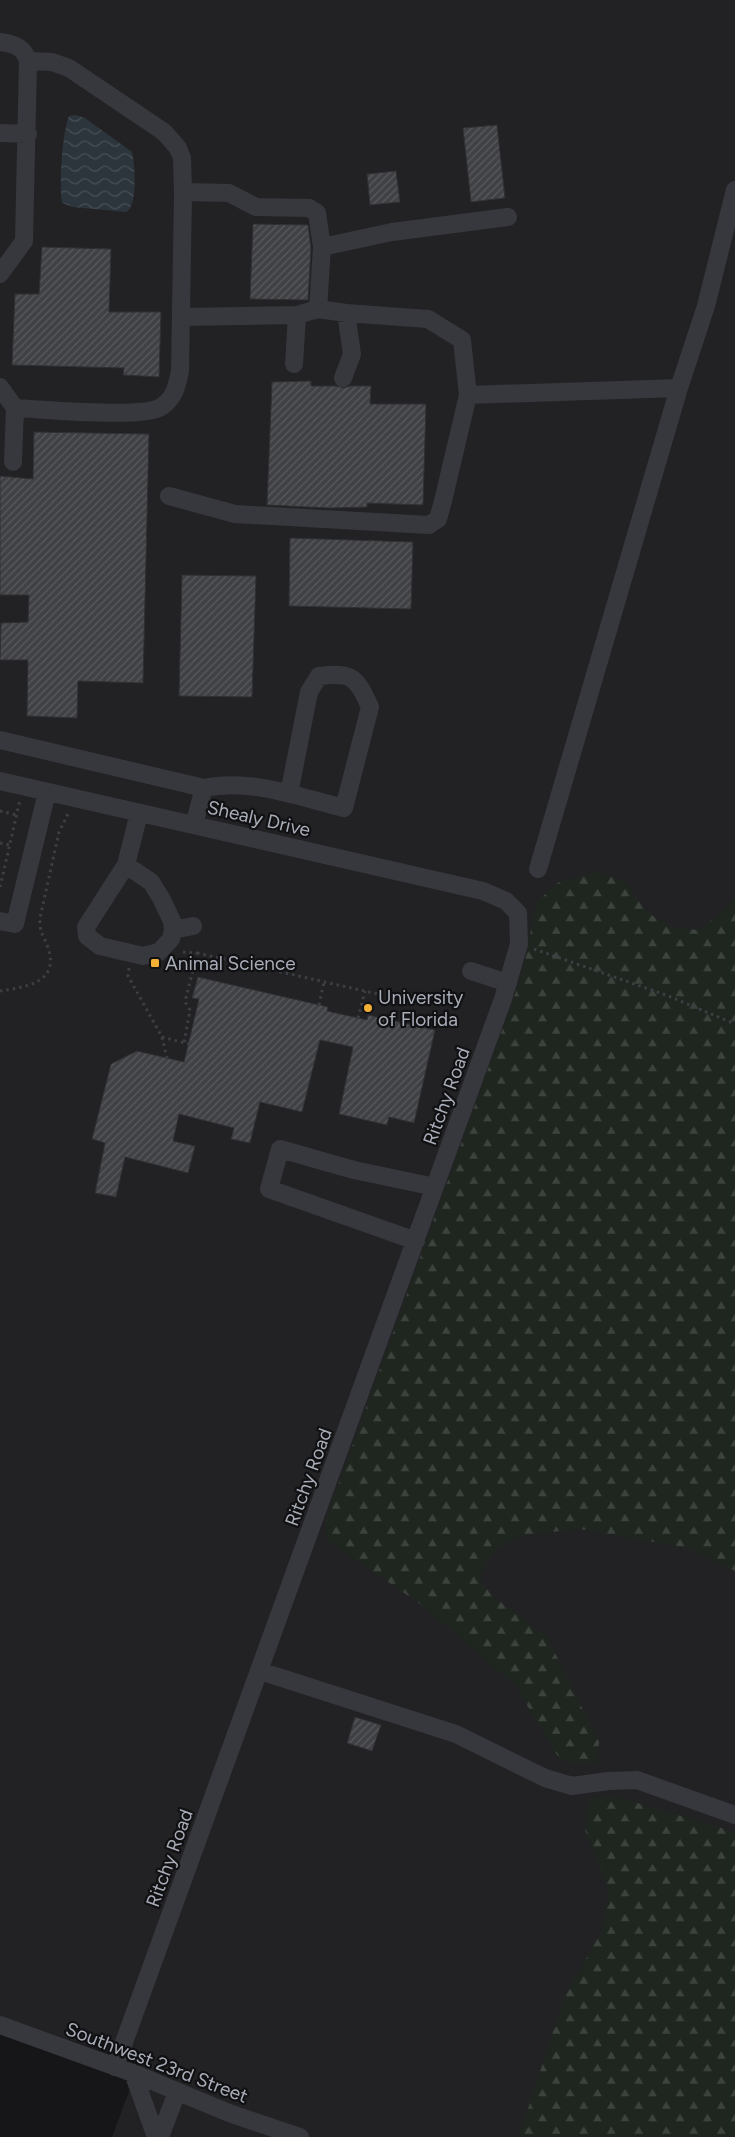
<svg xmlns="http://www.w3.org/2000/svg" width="735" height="2137" viewBox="0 0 735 2137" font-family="Figtree,sans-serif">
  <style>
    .built { fill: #222225 }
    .forest { fill: url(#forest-firs) }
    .water { fill: url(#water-waves) }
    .building { fill: url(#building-hatch); stroke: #303034 }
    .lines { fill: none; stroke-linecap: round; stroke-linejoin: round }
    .path { stroke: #3d3f44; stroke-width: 3; stroke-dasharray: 2.5 4; stroke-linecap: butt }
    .minor { stroke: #37383d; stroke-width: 18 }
    .poi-dot { fill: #f2b134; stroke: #111113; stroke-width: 2 }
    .labels { text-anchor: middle; stroke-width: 4.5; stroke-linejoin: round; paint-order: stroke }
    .street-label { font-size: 19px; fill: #a8adb8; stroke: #111113 }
    .poi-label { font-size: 19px; fill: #a8adb8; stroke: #111113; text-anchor: start }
  </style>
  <defs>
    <pattern id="forest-firs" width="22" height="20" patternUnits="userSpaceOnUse" patternTransform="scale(1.25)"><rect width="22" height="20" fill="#1e261f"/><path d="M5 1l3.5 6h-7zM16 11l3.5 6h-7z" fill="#3c433d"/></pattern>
    <pattern id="water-waves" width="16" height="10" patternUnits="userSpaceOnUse" patternTransform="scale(1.25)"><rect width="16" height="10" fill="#2c353c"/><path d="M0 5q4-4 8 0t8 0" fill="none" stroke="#485056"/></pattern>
    <pattern id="building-hatch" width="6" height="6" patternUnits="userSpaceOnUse" patternTransform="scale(1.25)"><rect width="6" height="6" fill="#404145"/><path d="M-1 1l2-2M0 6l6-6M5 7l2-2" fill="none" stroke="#595a5e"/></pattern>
  </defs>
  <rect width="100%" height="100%" fill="#161618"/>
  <path class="built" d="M 0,0 L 735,0 L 735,2137 L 112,2137 L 139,2064 L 0,2016 Z"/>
  <path class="forest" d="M 596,872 L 624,881 L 647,912 L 670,927 L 699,930 L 730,905 L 735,897 L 735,1571 L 688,1548 L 580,1529 L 522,1535 L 495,1550 L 479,1577 L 491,1595 L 547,1637 L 599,1742 L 597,1763 L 569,1763 L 557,1755 L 515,1685 L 423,1606 L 326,1539 L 326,1519 L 523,972 L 536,903 L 557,883 Z
    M 614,1796 L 735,1832 L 735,2137 L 519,2137 L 564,1997 L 603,1929 L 609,1890 L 585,1830 L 590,1798 Z"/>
  <path class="water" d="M 75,115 L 85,118 L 132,152 C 135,165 138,206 126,212 L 73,207 L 62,203 C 59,184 62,133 69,116 Z"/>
  <path class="building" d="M 497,125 L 505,198 L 471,202 L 463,128 Z
    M 396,171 L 400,202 L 370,205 L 367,174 Z
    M 253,224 L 308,225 L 311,248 L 308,300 L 250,299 Z
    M 42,247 L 111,249 L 109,312 L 161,312 L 159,377 L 123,375 L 124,368 L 12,365 L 15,294 L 39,294 Z
    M 311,381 L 311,386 L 336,386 L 344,388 L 350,386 L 371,386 L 370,404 L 426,404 L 423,505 L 367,503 L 367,507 L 330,508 L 267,505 L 272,382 Z
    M 34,432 L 149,434 L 143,683 L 78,681 L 77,718 L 27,716 L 28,660 L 0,660 L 1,623 L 28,622 L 29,595 L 0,595 L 0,476 L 33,479 Z
    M 290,538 L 413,542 L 411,609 L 289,606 Z
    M 182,575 L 256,576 L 252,697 L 179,696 Z
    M 198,977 L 328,1007 L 327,1011 L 367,1020 L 368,1015 L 435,1030 L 414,1123 L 389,1117 L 387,1125 L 339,1114 L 353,1047 L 320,1040 L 302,1112 L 260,1102 L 250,1143 L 231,1139 L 234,1128 L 179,1114 L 173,1141 L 195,1146 L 188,1173 L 125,1157 L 116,1197 L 95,1193 L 105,1143 L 92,1139 L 111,1064 L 137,1051 L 184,1062 L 199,999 L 192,998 Z
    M 355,1717 L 381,1725 L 372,1751 L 347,1743 Z"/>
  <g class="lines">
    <path class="path" d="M 0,811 L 17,815
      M 0,843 L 10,845
      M 0,887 L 20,800
      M 534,949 L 666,995 L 735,1024
      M 183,952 L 197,953 L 185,1002 L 190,1010 L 184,1043
      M 197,953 L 422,1004
      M 129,968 L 128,976 L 162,1037 L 167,1058
      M 0,991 C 25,987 60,983 48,948 C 44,935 39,933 40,918 L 59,832 L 69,812
      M 319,1005 L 324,982
      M 358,1018 L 365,991
      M 162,1037 L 189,1044"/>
    <path class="minor" d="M 0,42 C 14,44 24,47 28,61 L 24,241 L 0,274
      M 0,133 L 28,134
      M 183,192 L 229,193 L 256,207 L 309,208 L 317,213 L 322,247
      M 318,309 L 346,313 L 352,354 L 343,378
      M 346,313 L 428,319 L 462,340 L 468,395 L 679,388 L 538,869
      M 181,317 L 297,315 L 318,309 L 322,247 L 392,232 L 508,217
      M 294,364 L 297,315
      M 0,387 L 15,408 C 42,409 143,419 161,407 C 174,399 177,386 180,371 L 183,192 L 182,158 L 178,148 L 164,132 L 69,68 L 52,62 L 28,61
      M 679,388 L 706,306 L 735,190
      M 13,462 L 15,408
      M 169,496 L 235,514 L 429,525 L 438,519 L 443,501 L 468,395
      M 0,740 L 204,788
      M 0,781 L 483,891 L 506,901 L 518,913 L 519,944 L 503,999 L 115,2067
      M 194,825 L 204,788 C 251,778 299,797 344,808 L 370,707 C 356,677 353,672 319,676 L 309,692 L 289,794
      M 126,865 L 151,882 L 161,898 L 172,921 L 173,930 L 171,939 L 159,952 L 143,956 L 100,946 L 87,936 L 86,927 L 126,865 L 139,813
      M 0,921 L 15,924 L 47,792
      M 173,930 L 193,926
      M 471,971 L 508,983
      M 416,1241 L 269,1189 L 280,1149 L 354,1170 L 435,1187
      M 260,1671 L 456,1734 L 545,1778 L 572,1786 L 608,1781 L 637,1780 L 735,1815
      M 0,2025 L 133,2073 L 229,2113 L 300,2137
      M 133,2073 L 156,2137
      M 160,2137 L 177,2092"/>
  </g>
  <g class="poi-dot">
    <rect x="150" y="958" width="10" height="10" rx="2.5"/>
    <circle cx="368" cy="1008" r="5"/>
  </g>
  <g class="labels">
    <g class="street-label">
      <text transform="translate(259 818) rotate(13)" y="7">Shealy Drive</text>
      <text transform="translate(446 1096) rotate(-70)" y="7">Ritchy Road</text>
      <text transform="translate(308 1477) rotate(-70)" y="7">Ritchy Road</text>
      <text transform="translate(169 1858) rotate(-70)" y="7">Ritchy Road</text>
      <text transform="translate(157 2062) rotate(21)" y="7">Southwest 23rd Street</text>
    </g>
    <g class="poi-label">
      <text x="165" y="970">Animal Science</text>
      <text x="378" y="1004">University<tspan x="378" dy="22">of Florida</tspan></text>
    </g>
  </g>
</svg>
